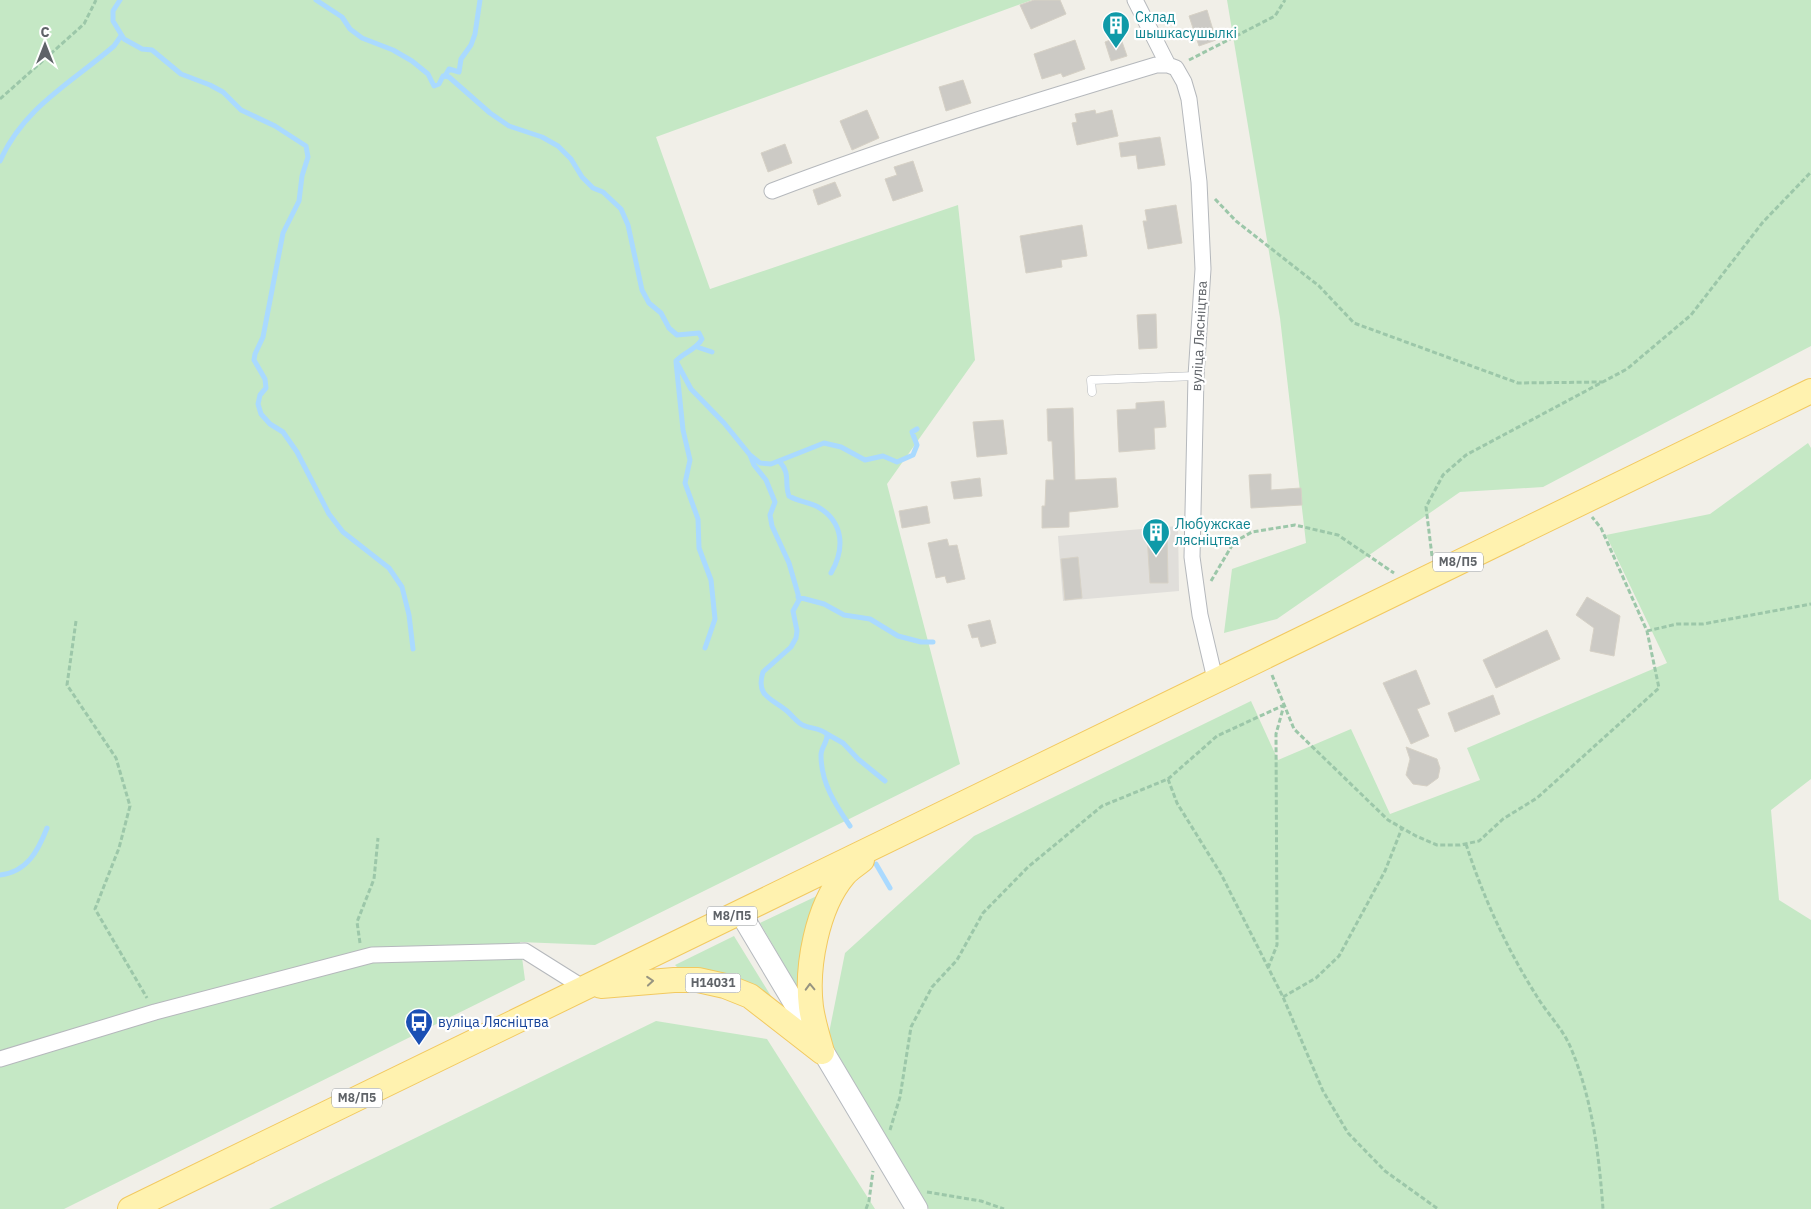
<svg xmlns="http://www.w3.org/2000/svg" width="1811" height="1209" viewBox="0 0 1811 1209" font-family="'IBM Plex Sans',sans-serif">
  <style>
    .industrial { fill: #e0deda }
    .green { fill: #c5e8c5 }
    .lines { fill: none; stroke-linecap: round; stroke-linejoin: round }
    .stream { stroke: #aadaff; stroke-width: 5 }
    .building { fill: #cccac5; stroke: #d6d1c6 }
    .lane-casing { stroke: #b5b8bc; stroke-width: 9 }
    .street-casing { stroke: #b5b8bc; stroke-width: 17 }
    .secondary-casing { stroke: #b6babf; stroke-width: 23 }
    .primary-casing { stroke: #f2c960; stroke-width: 26 }
    .path { stroke: #9cc7a9; stroke-width: 3; stroke-dasharray: 5 2.5; stroke-linecap: butt }
    .lane { stroke: #fff; stroke-width: 8 }
    .street { stroke: #fff; stroke-width: 15 }
    .secondary { stroke: #fff; stroke-width: 21 }
    .primary { stroke: #fff2af; stroke-width: 24 }
    .oneway { stroke: #979581 }
    .labels { text-anchor: middle; stroke-width: 4.5; stroke-linejoin: round; paint-order: stroke }
    .shield { fill: #fff; stroke: #8f9295; stroke-width: 1 }
    .shield-label { font-size: 12px; font-weight: bold; fill: #5f6368 }
    .culture-label { font-size: 14px; fill: #0d838f; stroke: #fff; text-anchor: start }
    .street-label { font-size: 14px; fill: #5f6368; stroke: #fff }
    .transit-label { font-size: 14px; fill: #164399; stroke: #fff; text-anchor: start }
  </style>
  <rect width="100%" height="100%" fill="#f1efe8"/>
  <path class="industrial" d="M 1178,526 L 1179,591 L 1063,601 L 1058,536 Z"/>
  <path class="green" d="M 0,0 L 1032,0 L 656,137 L 710,289 L 958,205 L 975,360 L 887,484 L 960,764 L 595,945 L 520,942 L 525,980 L 64,1209 L 0,1209 Z
    M 1227,0 L 1811,0 L 1811,346 L 1543,487 L 1460,492 L 1277,619 L 1224,633 L 1232,569 L 1306,543 L 1280,318 Z
    M 1808,443 L 1811,448 L 1811,779 L 1771,810 L 1779,900 L 1811,920 L 1811,1209 L 929,1209 L 828,1038 L 845,953 L 974,836 L 1251,701 L 1278,760 L 1351,729 L 1390,814 L 1480,780 L 1467,748 L 1667,663 L 1606,535 L 1710,514 Z
    M 821,894 L 800,992 L 760,923 Z
    M 734,936 L 771,996 L 726,975 L 679,969 L 675,965 Z
    M 656,1021 L 767,1039 L 875,1209 L 269,1209 Z"/>
  <g class="lines">
    <path class="stream" d="M 120,0 L 113,11 L 113,21 L 124,39 L 142,49 L 152,50 L 181,74 L 210,85 L 223,92 L 241,110 L 275,126 L 306,146 L 308,157 L 302,176 L 299,201 L 283,233 L 263,337 L 255,354 L 254,360 L 265,379 L 266,388 L 260,395 L 258,404 L 261,414 L 270,424 L 283,432 L 297,452 L 329,514 L 343,532 L 389,568 L 402,587 L 409,615 L 413,649
      M 316,0 L 342,17 L 350,29 L 362,38 L 393,50 L 412,61 L 428,74 L 434,86 L 439,84 L 443,76 L 449,77 L 490,113 L 509,126 L 542,137 L 558,146 L 571,159 L 582,177 L 593,188 L 603,192 L 621,209 L 628,225 L 642,290 L 649,303 L 661,313 L 669,328 L 677,335 L 699,333 L 702,339 C 696,350 684,352 676,361 L 691,389 L 724,423 L 750,455 L 754,465 L 766,480 L 775,502 L 770,515 L 772,526 L 789,563 L 798,594 L 799,600 L 793,611 L 797,631 L 796,638 L 791,647 L 763,672 C 755,697 773,699 787,711 C 793,716 798,724 805,726 C 813,729 820,728 827,734 C 828,742 821,747 821,755 C 821,783 835,804 850,826
      M 445,76 L 449,69 L 459,72 L 461,59 L 471,45 L 475,34 L 480,0
      M 0,161 C 24,107 71,83 114,46 L 121,36
      M 697,347 L 712,352
      M 676,362 L 683,430 L 690,460 L 685,483 L 698,519 L 699,548 L 711,580 L 715,619 L 705,648
      M 750,455 L 760,463 L 771,464 L 824,443 L 841,447 L 865,460 L 883,456 L 897,462 L 913,455 L 917,445 L 912,432 L 917,429
      M 780,462 C 791,474 784,484 789,496 C 799,502 809,502 818,507 C 844,522 845,549 831,573
      M 798,597 L 824,604 L 844,615 L 870,619 L 898,636 L 921,642 L 933,642
      M 827,734 L 843,743 L 858,759 L 885,781
      M 876,864 L 890,888
      M 0,875 C 27,872 38,851 47,828"/>
  </g>
  <path class="building" d="M 1034,0 L 1060,0 L 1066,14 L 1031,29 L 1020,5 Z
    M 1207,10 L 1216,40 L 1199,46 L 1189,16 Z
    M 1120,36 L 1127,56 L 1111,61 L 1105,42 Z
    M 1075,40 L 1085,69 L 1063,77 L 1061,73 L 1042,79 L 1034,54 Z
    M 963,80 L 971,103 L 946,111 L 939,87 Z
    M 867,110 L 879,138 L 852,150 L 840,121 Z
    M 1095,110 L 1096,114 L 1112,110 L 1118,136 L 1077,145 L 1072,123 L 1077,122 L 1075,114 Z
    M 1160,137 L 1165,165 L 1138,169 L 1136,155 L 1121,157 L 1119,143 Z
    M 785,144 L 792,163 L 768,172 L 761,153 Z
    M 913,161 L 923,191 L 893,201 L 885,179 L 897,175 L 894,167 Z
    M 835,182 L 841,196 L 818,205 L 813,190 Z
    M 1176,205 L 1182,243 L 1148,249 L 1143,221 L 1147,221 L 1145,210 Z
    M 1082,225 L 1087,256 L 1061,260 L 1062,267 L 1026,273 L 1020,236 Z
    M 1156,314 L 1157,348 L 1139,349 L 1137,315 Z
    M 1164,401 L 1166,427 L 1154,428 L 1155,449 L 1119,452 L 1117,410 L 1136,409 L 1136,403 Z
    M 1073,408 L 1075,480 L 1116,478 L 1118,507 L 1069,512 L 1069,527 L 1042,528 L 1042,506 L 1045,506 L 1046,480 L 1054,480 L 1052,441 L 1048,441 L 1047,409 Z
    M 1003,420 L 1007,454 L 977,457 L 973,422 Z
    M 1271,474 L 1271,490 L 1301,488 L 1302,505 L 1251,508 L 1249,475 Z
    M 980,478 L 982,496 L 954,499 L 951,482 Z
    M 927,506 L 930,523 L 902,528 L 899,511 Z
    M 1167,533 L 1168,583 L 1150,583 L 1147,535 Z
    M 947,539 L 949,546 L 957,545 L 965,579 L 947,583 L 945,576 L 936,578 L 928,543 Z
    M 1078,557 L 1082,598 L 1065,600 L 1061,559 Z
    M 1587,597 L 1620,616 L 1614,656 L 1590,651 L 1594,628 L 1576,615 Z
    M 990,620 L 996,643 L 981,647 L 978,637 L 972,638 L 968,625 Z
    M 1547,630 L 1560,659 L 1496,688 L 1483,660 Z
    M 1416,670 L 1430,704 L 1417,709 L 1429,736 L 1411,744 L 1383,683 Z
    M 1493,695 L 1500,714 L 1455,732 L 1448,713 Z
    M 1406,747 L 1437,759 L 1440,768 L 1438,778 L 1427,786 L 1413,784 L 1406,775 L 1410,759 Z"/>
  <g class="lines">
    <g class="lane-casing">
      <path id="lane" d="M 1092,392 L 1091,380 L 1196,376"/>
    </g>
    <g class="street-casing">
      <path id="street" d="M 1135,0 L 1168,65 L 1176,68 L 1184,82 L 1189,99 L 1199,182 L 1203,269 L 1196,376 L 1192,557 L 1200,615 L 1215,679
        M 772,191 C 898,143 1027,104 1156,65 L 1168,65
        M 0,1059 L 155,1012 L 372,955 L 525,951 L 584,988"/>
    </g>
    <g class="secondary-casing">
      <path id="secondary" d="M 740,912 L 917,1209"/>
    </g>
    <g class="primary-casing">
      <path id="primary" d="M 601,986 L 674,980 L 698,980 L 725,986 L 750,996 L 822,1052
        M 822,1052 C 818,1037 813,1022 811,1007 C 806,967 817,907 844,875 C 849,869 856,865 862,860
        M 130,1209 L 1811,391"/>
    </g>
    <path class="path" d="M 1189,60 L 1275,16 L 1285,0
      M 0,99 L 84,24 L 96,0
      M 1215,199 L 1236,221 L 1319,286 L 1354,323 L 1518,383 L 1602,382
      M 1432,556 L 1426,507 L 1443,475 L 1466,455 L 1627,369 L 1691,315 L 1763,222 L 1811,172
      M 1211,581 L 1234,542 L 1252,532 L 1295,525 L 1338,535 L 1394,573
      M 76,621 L 67,685 L 116,758 L 130,806 L 119,848 L 95,909 L 147,998
      M 1647,631 L 1677,624 L 1703,624 L 1811,604
      M 1272,675 L 1294,729 L 1388,820 L 1416,836 L 1437,845 L 1460,845 L 1479,841 L 1503,819 L 1537,798 L 1659,688 L 1647,631 L 1601,528 L 1592,517
      M 1168,779 L 1177,803 L 1221,874 L 1283,997 L 1323,1091 L 1348,1133 L 1385,1171 L 1438,1209
      M 1466,844 C 1483,897 1507,949 1536,995 C 1546,1012 1562,1028 1570,1046 C 1592,1097 1599,1154 1603,1209
      M 360,943 L 357,922 L 374,879 L 378,838
      M 1268,968 L 1277,945 L 1276,734 L 1284,705
      M 1283,997 L 1316,978 L 1339,956 L 1385,871 L 1402,828
      M 890,1130 L 900,1097 L 911,1027 L 932,987 L 957,960 L 983,913 L 1028,867 L 1102,806 L 1168,779 L 1217,736 L 1284,705
      M 927,1192 L 981,1201 L 1004,1209
      M 866,1209 L 869,1201 L 873,1171"/>
    <use href="#lane" class="lane"/>
    <use href="#street" class="street"/>
    <use href="#secondary" class="secondary"/>
    <use href="#primary" class="primary"/>
  </g>
  <defs><path id="oneway-chevron" d="M-2-3.5L2.5 0L-2 3.5" fill="none" stroke-width="1.6" stroke-linecap="round" stroke-linejoin="round" transform="scale(1.25)"/></defs>
  <g class="oneway">
    <use href="#oneway-chevron" transform="translate(650 981) rotate(-5)"/>
    <use href="#oneway-chevron" transform="translate(810 987) rotate(-92)"/>
  </g>
  <defs>
    <g id="building-pin" transform="scale(1.4375)"><path d="M0 17L-7.5 6A9.5 9.5 0 1 1 7.5 6Z" fill="#0f9aa8" stroke="#fff"/><path d="M-4-6H4V6H1V3H-1V6H-4ZM-2.5-4.3h1.7v1.8h-1.7ZM.8-4.3h1.7v1.8H.8ZM-2.5-1h1.7V.8h-1.7ZM.8-1h1.7V.8H.8Z" fill="#fff"/></g>
    <g id="bus-pin" transform="scale(1.4375)"><path d="M0 17L-7.5 6A9.5 9.5 0 1 1 7.5 6Z" fill="#1a4fb4" stroke="#fff"/><path d="M-5-6H5V4H4V6H2V4H-2V6H-4V4H-5ZM-3.5-4V0h7V-4ZM-3.5 1.2v1.5H-2V1.2ZM2 1.2v1.5H3.5V1.2Z" fill="#fff"/></g>
  </defs>
  <g fill-rule="evenodd">
    <use href="#building-pin" x="1116" y="25"/>
    <use href="#building-pin" x="1156" y="532"/>
    <use href="#bus-pin" x="419" y="1022"/>
  </g>
  <g class="labels">
    <g class="shield">
      <rect x="1433" y="552.5" width="50" height="19" rx="4"/>
      <rect x="707" y="906.5" width="50" height="19" rx="4"/>
      <rect x="685.5" y="973.5" width="55" height="19" rx="4"/>
      <rect x="332" y="1088.5" width="50" height="19" rx="4"/>
    </g>
    <g class="shield-label">
      <text x="1458" y="566">М8/П5</text>
      <text x="732" y="920">М8/П5</text>
      <text x="713" y="987">Н14031</text>
      <text x="357" y="1102">М8/П5</text>
    </g>
    <g class="culture-label">
      <text x="1135" y="22">Склад<tspan x="1135" dy="16">шышкасушылкі</tspan></text>
      <text x="1175" y="529">Любужскае<tspan x="1175" dy="16">лясніцтва</tspan></text>
    </g>
    <g class="street-label">
      <text transform="translate(1199 336) rotate(-87)" y="5">вуліца Лясніцтва</text>
    </g>
    <g class="transit-label">
      <text x="438" y="1027">вуліца Лясніцтва</text>
    </g>
  </g>
  <g transform="translate(45 45)" stroke="#ffffff" stroke-width="4" paint-order="stroke">
  <path d="M0-4L9 19L0 12L-9 19Z" fill="#5f6368"/>
  <text y="-8" font-size="14" font-weight="bold" text-anchor="middle" fill="#5f6368">С</text>
  </g>
</svg>
